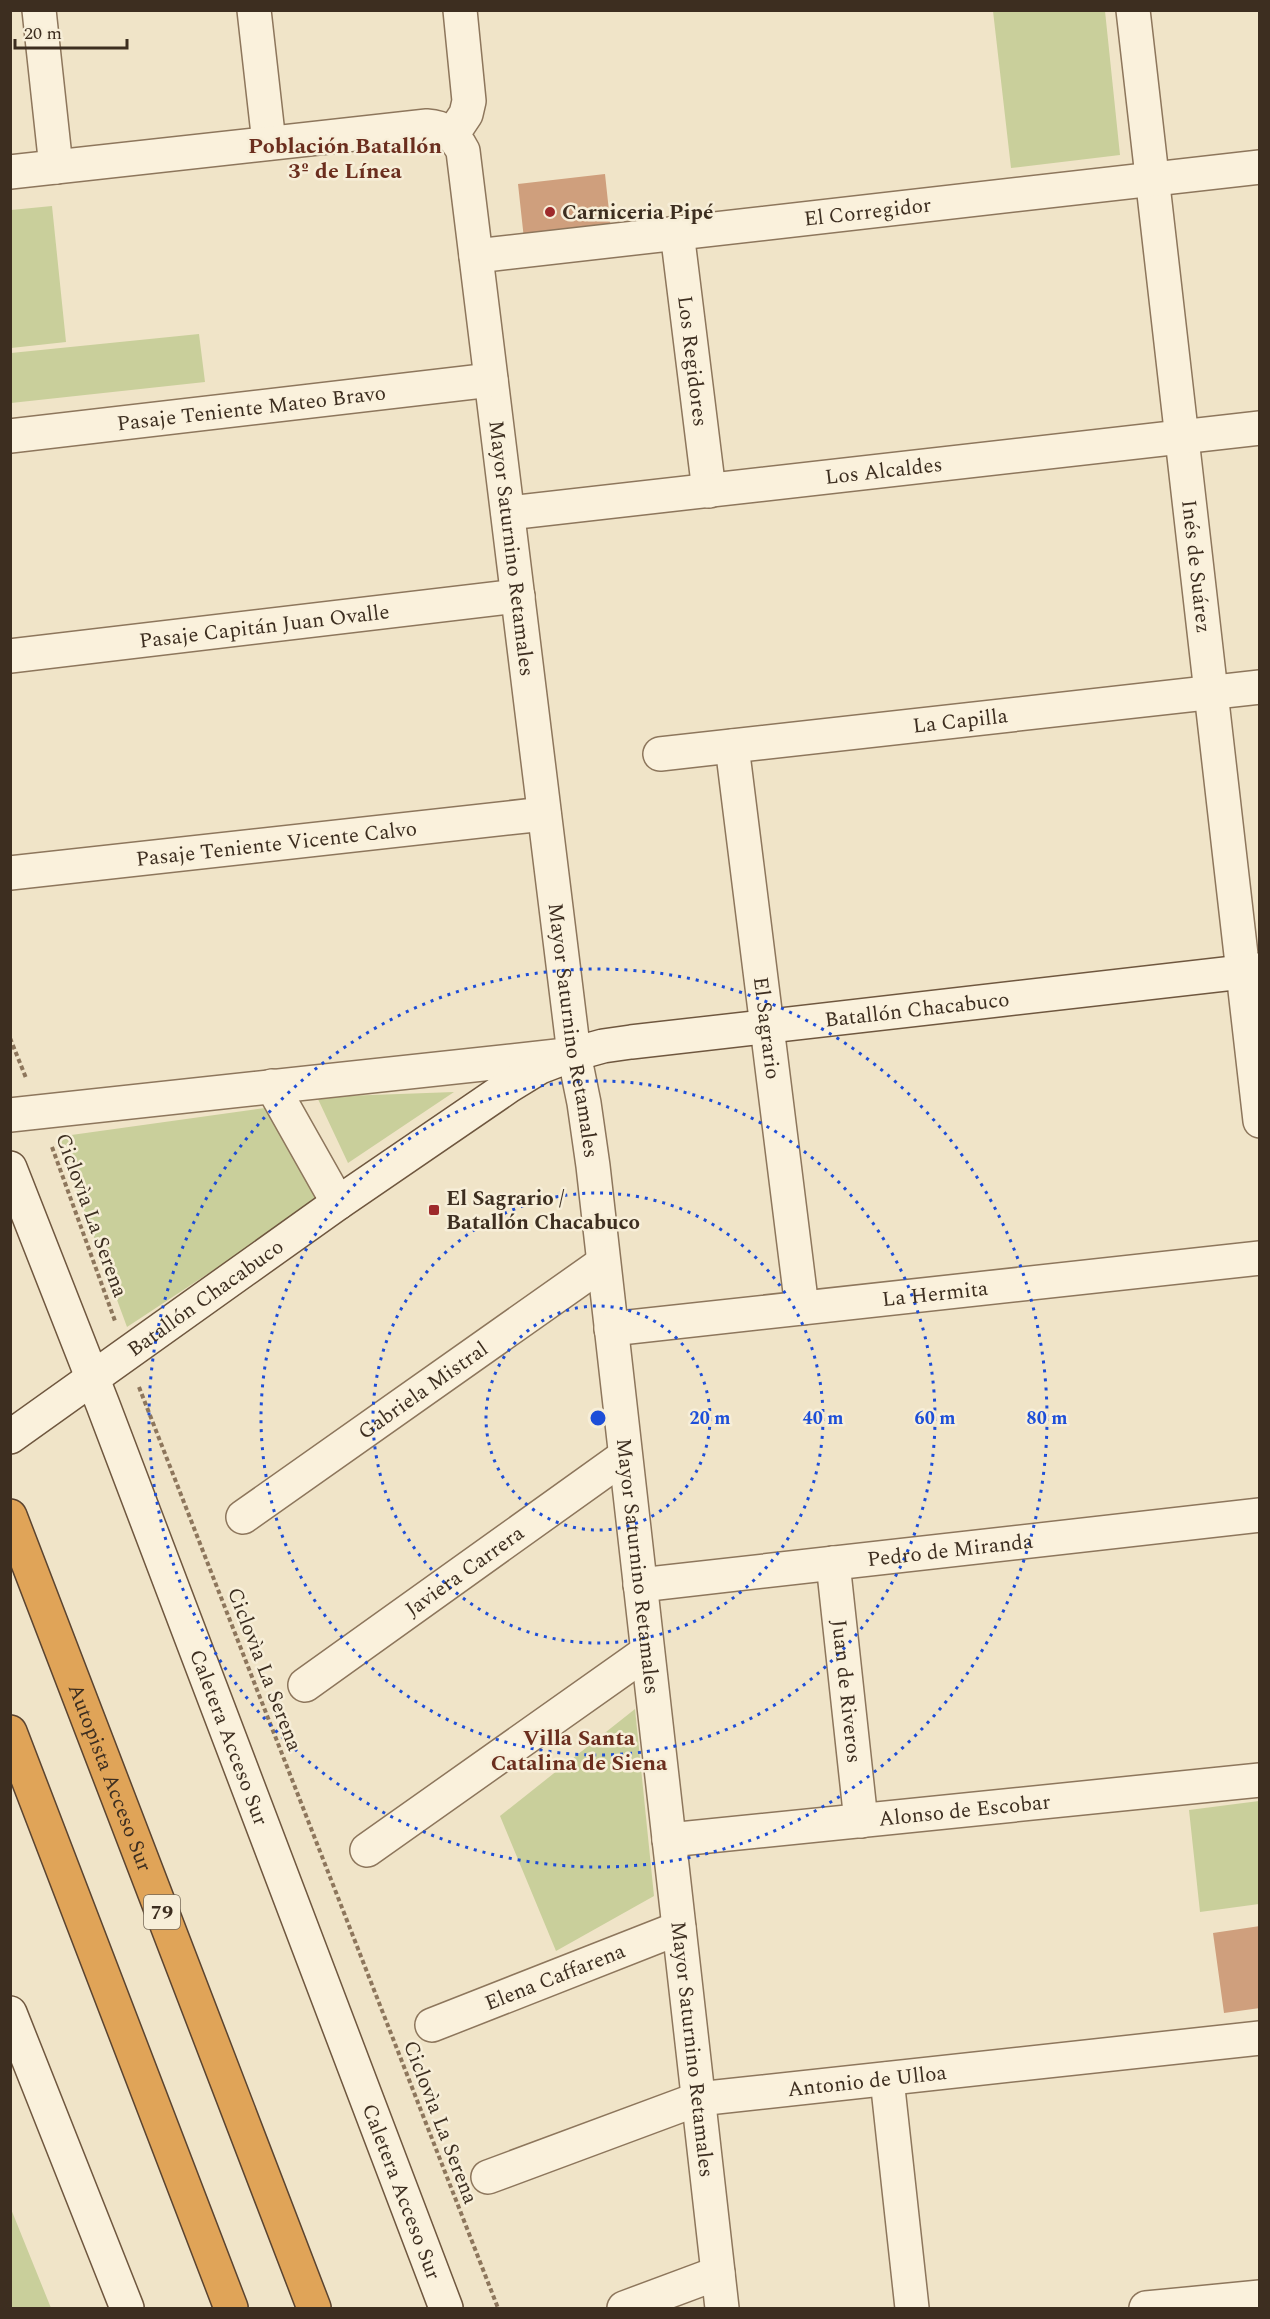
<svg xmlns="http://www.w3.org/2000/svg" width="1270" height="2319" viewBox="0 0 1270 2319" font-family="Spectral,serif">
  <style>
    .green { fill: #c9cf9b }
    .building { fill: #cf9f7d }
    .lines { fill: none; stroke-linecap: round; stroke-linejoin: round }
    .street-casing { stroke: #8d765c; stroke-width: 36 }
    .secondary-casing { stroke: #6f573f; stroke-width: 36 }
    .highway-casing { stroke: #5b4430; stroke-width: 36 }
    .path { stroke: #8d765c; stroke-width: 4; stroke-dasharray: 4.5 3; stroke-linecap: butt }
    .street { stroke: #faf1dc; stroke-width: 33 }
    .secondary { stroke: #faf1dc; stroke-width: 33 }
    .highway { stroke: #e0a458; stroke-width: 33 }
    .ring { fill: none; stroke: #1d4ed8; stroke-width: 3; stroke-dasharray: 3 6 }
    .poi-dot { fill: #9e2a2b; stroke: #f7eed8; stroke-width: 2 }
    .labels { text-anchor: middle; stroke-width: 5; stroke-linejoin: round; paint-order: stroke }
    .shield { fill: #f7eed8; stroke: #756857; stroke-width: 1.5 }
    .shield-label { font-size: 20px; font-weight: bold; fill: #3d2e20 }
    .street-label { font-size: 21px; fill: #3d2e20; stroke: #f7eed8 }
    .poi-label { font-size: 21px; font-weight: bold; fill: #3d2e20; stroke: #f7eed8; text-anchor: start }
    .neighbourhood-label { font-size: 22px; font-weight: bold; fill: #6b2e1e; stroke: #f7eed8 }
    .centre { fill: #1d4ed8; stroke: #f7eed8; stroke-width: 3 }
    .ring-label { font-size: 18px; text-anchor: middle; font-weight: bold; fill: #1d4ed8; stroke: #f7eed8; stroke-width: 5; stroke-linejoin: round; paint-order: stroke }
  </style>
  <rect width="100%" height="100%" fill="#f0e4c8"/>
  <path class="green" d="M 993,11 L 1105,11 L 1120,155 L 1011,168 Z
    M 52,206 L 66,342 L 11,348 L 11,210 Z
    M 199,334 L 205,382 L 11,403 L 11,353 Z
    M 454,1092 L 348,1163 L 317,1097 Z
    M 272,1107 L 326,1196 L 127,1327 L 57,1137 Z
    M 635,1709 L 654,1896 L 556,1951 L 500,1816 Z
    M 1259,1801 L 1259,1904 L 1200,1912 L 1189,1810 Z
    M 11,2209 L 51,2308 L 11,2308 Z"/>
  <path class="building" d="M 605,174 L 611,230 L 524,239 L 518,184 Z
    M 1260,1926 L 1260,2008 L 1224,2013 L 1213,1933 Z"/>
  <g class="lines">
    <g class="street-casing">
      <g id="street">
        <path d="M 39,10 L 56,167"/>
        <path d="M 254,10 L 269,143"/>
        <path id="s1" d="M 1133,10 L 1260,1121"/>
        <path d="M 452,135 L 466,114 L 469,101 L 460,10"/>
        <path id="s2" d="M 10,172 L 427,126 C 444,127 455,135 463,151 L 574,1054 L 584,1103 L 593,1166 L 722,2308"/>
        <path id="s3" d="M 677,232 L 709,491"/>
        <path id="s4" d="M 476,256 L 1260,167"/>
        <path id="s5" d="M 10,436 L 491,380"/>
        <path id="s6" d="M 508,513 L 1260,428"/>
        <path id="s7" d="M 10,656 L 518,596"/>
        <path id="s8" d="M 732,746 L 802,1308"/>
        <path id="s9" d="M 660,754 L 1260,687"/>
        <path id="s10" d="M 10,873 L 544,814"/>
        <path d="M 272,1086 L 338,1203"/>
        <path d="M 10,1115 L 566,1055"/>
        <path id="s11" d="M 611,1329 L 1260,1258"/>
        <path id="s12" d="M 243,1517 L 603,1263"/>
        <path id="s13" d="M 833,1563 L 861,1821"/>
        <path id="s14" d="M 640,1585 L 1260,1515"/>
        <path id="s15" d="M 305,1685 L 625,1456"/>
        <path id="s16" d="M 669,1840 L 1260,1780"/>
        <path d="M 367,1850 L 647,1652"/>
        <path id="s17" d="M 432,2025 L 679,1928"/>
        <path d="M 887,2079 L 912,2308"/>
        <path id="s18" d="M 488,2177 L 698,2099 L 1260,2038"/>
        <path d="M 624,2308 L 718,2273"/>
        <path d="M 1146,2308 L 1260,2297"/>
      </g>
    </g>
    <g class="secondary-casing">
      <g id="secondary">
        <path id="s19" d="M 10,1168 L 103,1405 L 446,2308"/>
        <path id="s20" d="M 10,1437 L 338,1203 L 509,1086 L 540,1067 L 574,1054 L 603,1046 L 631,1042 L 1260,970"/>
        <path d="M 10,2013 L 127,2308"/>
      </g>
    </g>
    <g class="highway-casing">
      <g id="highway">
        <path id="s21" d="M 10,1516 L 314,2308"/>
        <path d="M 10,1732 L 231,2308"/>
      </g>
    </g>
    <path class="path" d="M 10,1038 L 26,1078
      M 52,1147 L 115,1321
      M 139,1387 L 498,2308"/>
    <use href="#street" class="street"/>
    <use href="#secondary" class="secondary"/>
    <use href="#highway" class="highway"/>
  </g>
  <g class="ring">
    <circle cx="598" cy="1418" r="112"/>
    <circle cx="598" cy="1418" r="225"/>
    <circle cx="598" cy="1418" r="337"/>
    <circle cx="598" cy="1418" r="449"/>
  </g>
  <g class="poi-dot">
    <circle cx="550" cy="212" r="6"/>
    <rect x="428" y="1204" width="12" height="12" rx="3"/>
  </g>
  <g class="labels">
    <rect class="shield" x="144" y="1895" width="36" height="34" rx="4.5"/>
    <g class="shield-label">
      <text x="162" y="1919">79</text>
    </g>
    <g class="street-label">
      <text dy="7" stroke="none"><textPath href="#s4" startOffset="394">El Corregidor</textPath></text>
      <text dy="7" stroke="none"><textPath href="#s3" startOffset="130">Los Regidores</textPath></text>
      <text dy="7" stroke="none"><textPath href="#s5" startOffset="243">Pasaje Teniente Mateo Bravo</textPath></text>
      <text dy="7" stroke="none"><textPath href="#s6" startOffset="378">Los Alcaldes</textPath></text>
      <text dy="7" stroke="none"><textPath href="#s2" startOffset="866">Mayor Saturnino Retamales</textPath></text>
      <text dy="7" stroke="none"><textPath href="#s1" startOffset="560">Inés de Suárez</textPath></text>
      <text dy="7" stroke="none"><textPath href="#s7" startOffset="256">Pasaje Capitán Juan Ovalle</textPath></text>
      <text dy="7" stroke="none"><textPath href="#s9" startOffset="302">La Capilla</textPath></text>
      <text dy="7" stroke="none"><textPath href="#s10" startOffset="268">Pasaje Teniente Vicente Calvo</textPath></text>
      <text dy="7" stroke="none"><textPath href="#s20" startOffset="1029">Batallón Chacabuco</textPath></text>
      <text dy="7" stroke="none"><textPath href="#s8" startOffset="284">El Sagrario</textPath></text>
      <text dy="7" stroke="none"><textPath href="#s2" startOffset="1352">Mayor Saturnino Retamales</textPath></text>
      <text transform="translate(92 1215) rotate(70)" y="7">Ciclovìa La Serena</text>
      <text dy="7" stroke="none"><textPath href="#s11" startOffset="326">La Hermita</textPath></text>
      <text dy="7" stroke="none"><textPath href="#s20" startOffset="240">Batallón Chacabuco</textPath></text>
      <text dy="7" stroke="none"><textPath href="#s12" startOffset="220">Gabriela Mistral</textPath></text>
      <text dy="7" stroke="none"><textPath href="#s14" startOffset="312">Pedro de Miranda</textPath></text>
      <text dy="7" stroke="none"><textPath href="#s2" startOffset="1892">Mayor Saturnino Retamales</textPath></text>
      <text dy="7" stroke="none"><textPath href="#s15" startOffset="196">Javiera Carrera</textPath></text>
      <text transform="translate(265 1669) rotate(69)" y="7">Ciclovìa La Serena</text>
      <text dy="7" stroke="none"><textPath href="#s13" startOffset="129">Juan de Riveros</textPath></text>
      <text dy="7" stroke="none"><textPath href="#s19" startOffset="610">Caletera Acceso Sur</textPath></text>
      <text dy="7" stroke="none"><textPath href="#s21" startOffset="280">Autopista Acceso Sur</textPath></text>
      <text dy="7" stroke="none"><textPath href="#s16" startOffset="297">Alonso de Escobar</textPath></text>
      <text dy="7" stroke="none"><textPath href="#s17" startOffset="132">Elena Caffarena</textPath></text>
      <text dy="7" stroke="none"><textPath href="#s2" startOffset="2378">Mayor Saturnino Retamales</textPath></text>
      <text dy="7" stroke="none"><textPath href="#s18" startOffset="394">Antonio de Ulloa</textPath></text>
      <text transform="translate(441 2122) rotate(69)" y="7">Ciclovìa La Serena</text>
      <text dy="7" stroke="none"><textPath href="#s19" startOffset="1096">Caletera Acceso Sur</textPath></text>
    </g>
    <g class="poi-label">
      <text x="562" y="219">Carniceria Pipé</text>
      <text x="446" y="1205">El Sagrario /<tspan x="446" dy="24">Batallón Chacabuco</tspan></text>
    </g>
    <g class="neighbourhood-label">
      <text x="345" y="153">Población Batallón<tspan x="345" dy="25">3º de Línea</tspan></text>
      <text x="579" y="1745">Villa Santa<tspan x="579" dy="25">Catalina de Siena</tspan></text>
    </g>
  </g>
  <circle cx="598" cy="1418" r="9" class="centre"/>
  <g class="ring-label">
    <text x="710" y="1424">20 m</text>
    <text x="823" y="1424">40 m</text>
    <text x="935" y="1424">60 m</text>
    <text x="1047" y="1424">80 m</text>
  </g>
  <rect width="1270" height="2319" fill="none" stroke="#3d2e20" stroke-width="24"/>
  <path d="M15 39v9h112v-9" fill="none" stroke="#3d2e20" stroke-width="3"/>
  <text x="24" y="39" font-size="18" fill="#3d2e20" stroke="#f7eed8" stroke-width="4.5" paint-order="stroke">20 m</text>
</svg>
